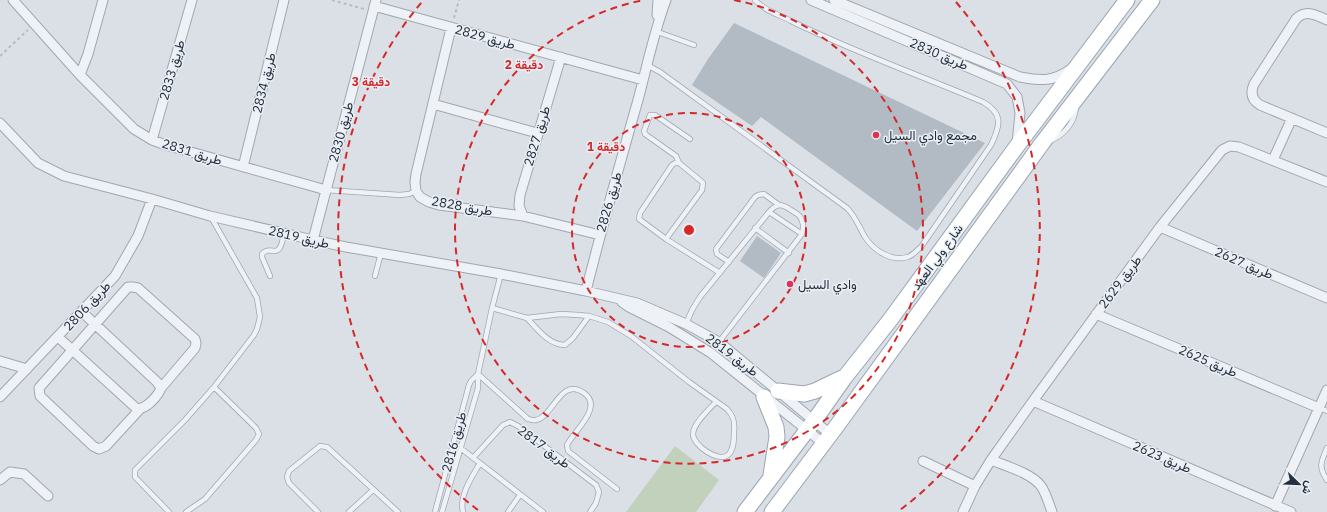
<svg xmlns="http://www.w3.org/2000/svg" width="1327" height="512" font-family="'IBM Plex Sans',Vazirmatn,sans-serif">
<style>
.green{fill:#c2d1bb}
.building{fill:#b2bac4}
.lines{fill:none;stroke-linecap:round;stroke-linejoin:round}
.lane-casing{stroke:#a0a7b1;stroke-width:6}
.street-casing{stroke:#a0a7b1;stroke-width:11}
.primary-casing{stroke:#99a5b3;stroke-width:17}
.path{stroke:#b5bbc2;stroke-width:2;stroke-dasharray:3 3;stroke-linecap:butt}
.lane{stroke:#eef1f5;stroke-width:4.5}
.street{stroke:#eef1f5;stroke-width:9}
.primary{stroke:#fff;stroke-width:15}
.ring{fill:none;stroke:#d62828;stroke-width:2;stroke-dasharray:7 5}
.poi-dot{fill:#d93356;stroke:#eaeff5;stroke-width:1.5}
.labels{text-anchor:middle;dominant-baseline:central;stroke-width:3;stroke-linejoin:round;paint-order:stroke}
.street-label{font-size:13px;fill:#242f3e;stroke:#eaeff5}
.poi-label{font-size:13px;fill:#242f3e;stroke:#eaeff5;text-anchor:start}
.centre{fill:#d62828;stroke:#eaeff5;stroke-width:2}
.ring-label{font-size:12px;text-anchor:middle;font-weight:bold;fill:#d62828;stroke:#eaeff5;stroke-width:3;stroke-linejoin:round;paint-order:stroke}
</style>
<rect width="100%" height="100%" fill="#dbe0e7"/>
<path class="green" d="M675 446 719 480 696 512H626Z"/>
<path class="building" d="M734 23 985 143 917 231 761 117 752 126 692 85 708 59Z
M757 236 781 253 764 278 740 261Z"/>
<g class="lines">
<defs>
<path id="lane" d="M655 31 694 45
M647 65 660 72 847 208C856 217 859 227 865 237 874 251 892 262 908 257 913 255 917 250 921 247L991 145C1000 126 1004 114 983 102 919 75 854 52 791 21 780 15 763 10 755 0
M1049 141C1064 136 1075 122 1076 107
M679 163 676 156 645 134 644 131 650 115H655L690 139
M326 190 400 195 409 194 416 191
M769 212 802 234
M755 228 789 253
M666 239 702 190 703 183 701 181 679 163H675L672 165 640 213 639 219 666 239 720 273
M729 262 717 254 716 249 755 197 758 195 764 194 779 205
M270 276 262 257V254C272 243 279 264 284 233
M375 276 381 253
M492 308 527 318 561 314 579 315 589 316 608 322 631 336 689 382 727 409C734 416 735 423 734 432 734 439 734 450 728 455 718 463 693 445 693 434 693 424 709 409 716 402
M527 318C537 329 549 345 565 345L573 338 589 316
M686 324 692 310 700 297 769 212C778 201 784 205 794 212 798 214 801 216 802 221 804 225 803 230 802 234L719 342
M478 374 528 419C530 419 534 421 536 420 553 417 561 376 584 393 604 407 574 431 567 445L568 451 617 489
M1319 408 1327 411
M454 443 543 512
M1327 448C1321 462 1318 467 1327 480
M473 458 503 425 510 422 518 426 596 485 599 492 596 503 590 512
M169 512 135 477V470L185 420 214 387 254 335 257 329 260 317 257 298 211 217
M186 512 205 499 256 440 259 434 256 428 214 387
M318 512 289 483 287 477 289 471 320 446 327 447 398 512
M349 512 373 490
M435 512 469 385 471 381 478 374
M442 512 478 388V374L492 308 501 274
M463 512C459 495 472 477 480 463
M508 512 520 495"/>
<path id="street" d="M13 0 80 75 134 129 152 140 166 145 326 190
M811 0 1007 84 1017 97 1020 113 1017 143
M834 0 1020 77C1041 81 1053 82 1071 69
M374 6 643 80
M657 15 658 0
M1327 20C1316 15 1306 9 1296 19L1254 84C1250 93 1252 100 1260 105L1327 133
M451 28 416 174 415 182 416 191 420 197 429 202 439 205 523 216 600 235
M80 75 88 54 103 0
M433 104 537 133
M0 123 38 163 64 176 152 199 210 216 313 240 346 247 501 274 586 291 637 303 686 324 719 342 830 434
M152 140 192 0
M1273 160 1292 118
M243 167 284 0
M523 216 519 206 520 195 561 57
M1160 227 1327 298
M313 240 376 0
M586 291C602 227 620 163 638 100 647 66 654 32 666 0
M622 302 629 307 669 327 711 353 823 443
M1096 314 1319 408
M58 337 136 408C145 411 158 396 161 388L157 382 82 312
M0 361 27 369
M0 397 115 276 138 236 152 199
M1033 401 1291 512
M140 409 106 446 99 449 93 446 40 396 39 388 128 287H133L138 288 195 339 196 343 195 348 161 388
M991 460C1006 466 1031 473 1041 486 1046 493 1049 504 1052 512
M923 461 975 486
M0 480 10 472 24 474 48 496
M1275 506 1327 390
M963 512 975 486 991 460 1033 401 1160 227 1222 150 1230 146 1239 147 1327 182"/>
<path id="primary" d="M778 391 804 394 815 391 842 378
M764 397 776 427 777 437 771 475
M745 512 814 421 845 377 890 320 1017 146 1127 0
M772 512 836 427 1043 142 1152 0"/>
</defs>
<use href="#lane" class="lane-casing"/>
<use href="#street" class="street-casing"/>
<use href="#primary" class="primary-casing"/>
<path class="path" d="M332 0 364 9
M454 18 459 0
M0 56 28 30"/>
<use href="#lane" class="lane"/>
<use href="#street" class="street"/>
<use href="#primary" class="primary"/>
</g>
<g class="ring">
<circle cx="689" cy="230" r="117"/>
<path d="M734 0A234 234 0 1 1 644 0"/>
<path d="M478 510A351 351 0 0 1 422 2M956 2A351 351 0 0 1 900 510"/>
</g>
<g class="poi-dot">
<circle cx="876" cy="135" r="4"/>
<circle cx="790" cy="284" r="4"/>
</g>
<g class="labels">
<g class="street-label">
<text transform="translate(485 37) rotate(15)">طريق 2829</text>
<text transform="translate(939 54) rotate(23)">طريق 2830</text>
<text transform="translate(172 70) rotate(-74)">طريق 2833</text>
<text transform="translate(264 83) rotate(-76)">طريق 2834</text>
<text transform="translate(341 132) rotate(-75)">طريق 2830</text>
<text transform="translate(537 136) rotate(-73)">طريق 2827</text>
<text transform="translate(192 152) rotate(17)">طريق 2831</text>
<text transform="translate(609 202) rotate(-74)">طريق 2826</text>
<text transform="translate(462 206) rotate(10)">طريق 2828</text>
<text transform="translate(299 237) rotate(13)">طريق 2819</text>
<text transform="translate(937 257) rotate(-54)">شارع ولي العهد</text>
<text transform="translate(1244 263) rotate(23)">طريق 2627</text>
<text transform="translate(1120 282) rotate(-53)">طريق 2629</text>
<text transform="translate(87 306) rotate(-47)">طريق 2806</text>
<text transform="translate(732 355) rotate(37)">طريق 2819</text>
<text transform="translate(1208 361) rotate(23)">طريق 2625</text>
<text transform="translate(454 442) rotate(-75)">طريق 2816</text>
<text transform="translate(544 447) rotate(37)">طريق 2817</text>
<text transform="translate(1162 457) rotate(23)">طريق 2623</text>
</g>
<g class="poi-label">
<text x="884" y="135">مجمع وادي السيل</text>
<text x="798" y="284">وادي السيل</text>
</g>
</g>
<circle cx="689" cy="230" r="6" class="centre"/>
<g class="ring-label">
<text x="524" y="69">2 دقيقة</text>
<text x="371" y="86">3 دقيقة</text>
<text x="606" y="151">1 دقيقة</text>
</g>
<g transform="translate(1299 484) rotate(113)" stroke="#eaeff5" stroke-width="3" paint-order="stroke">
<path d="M0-3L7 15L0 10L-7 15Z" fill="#242f3e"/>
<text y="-6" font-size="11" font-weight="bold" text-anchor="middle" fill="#242f3e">ش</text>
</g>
</svg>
